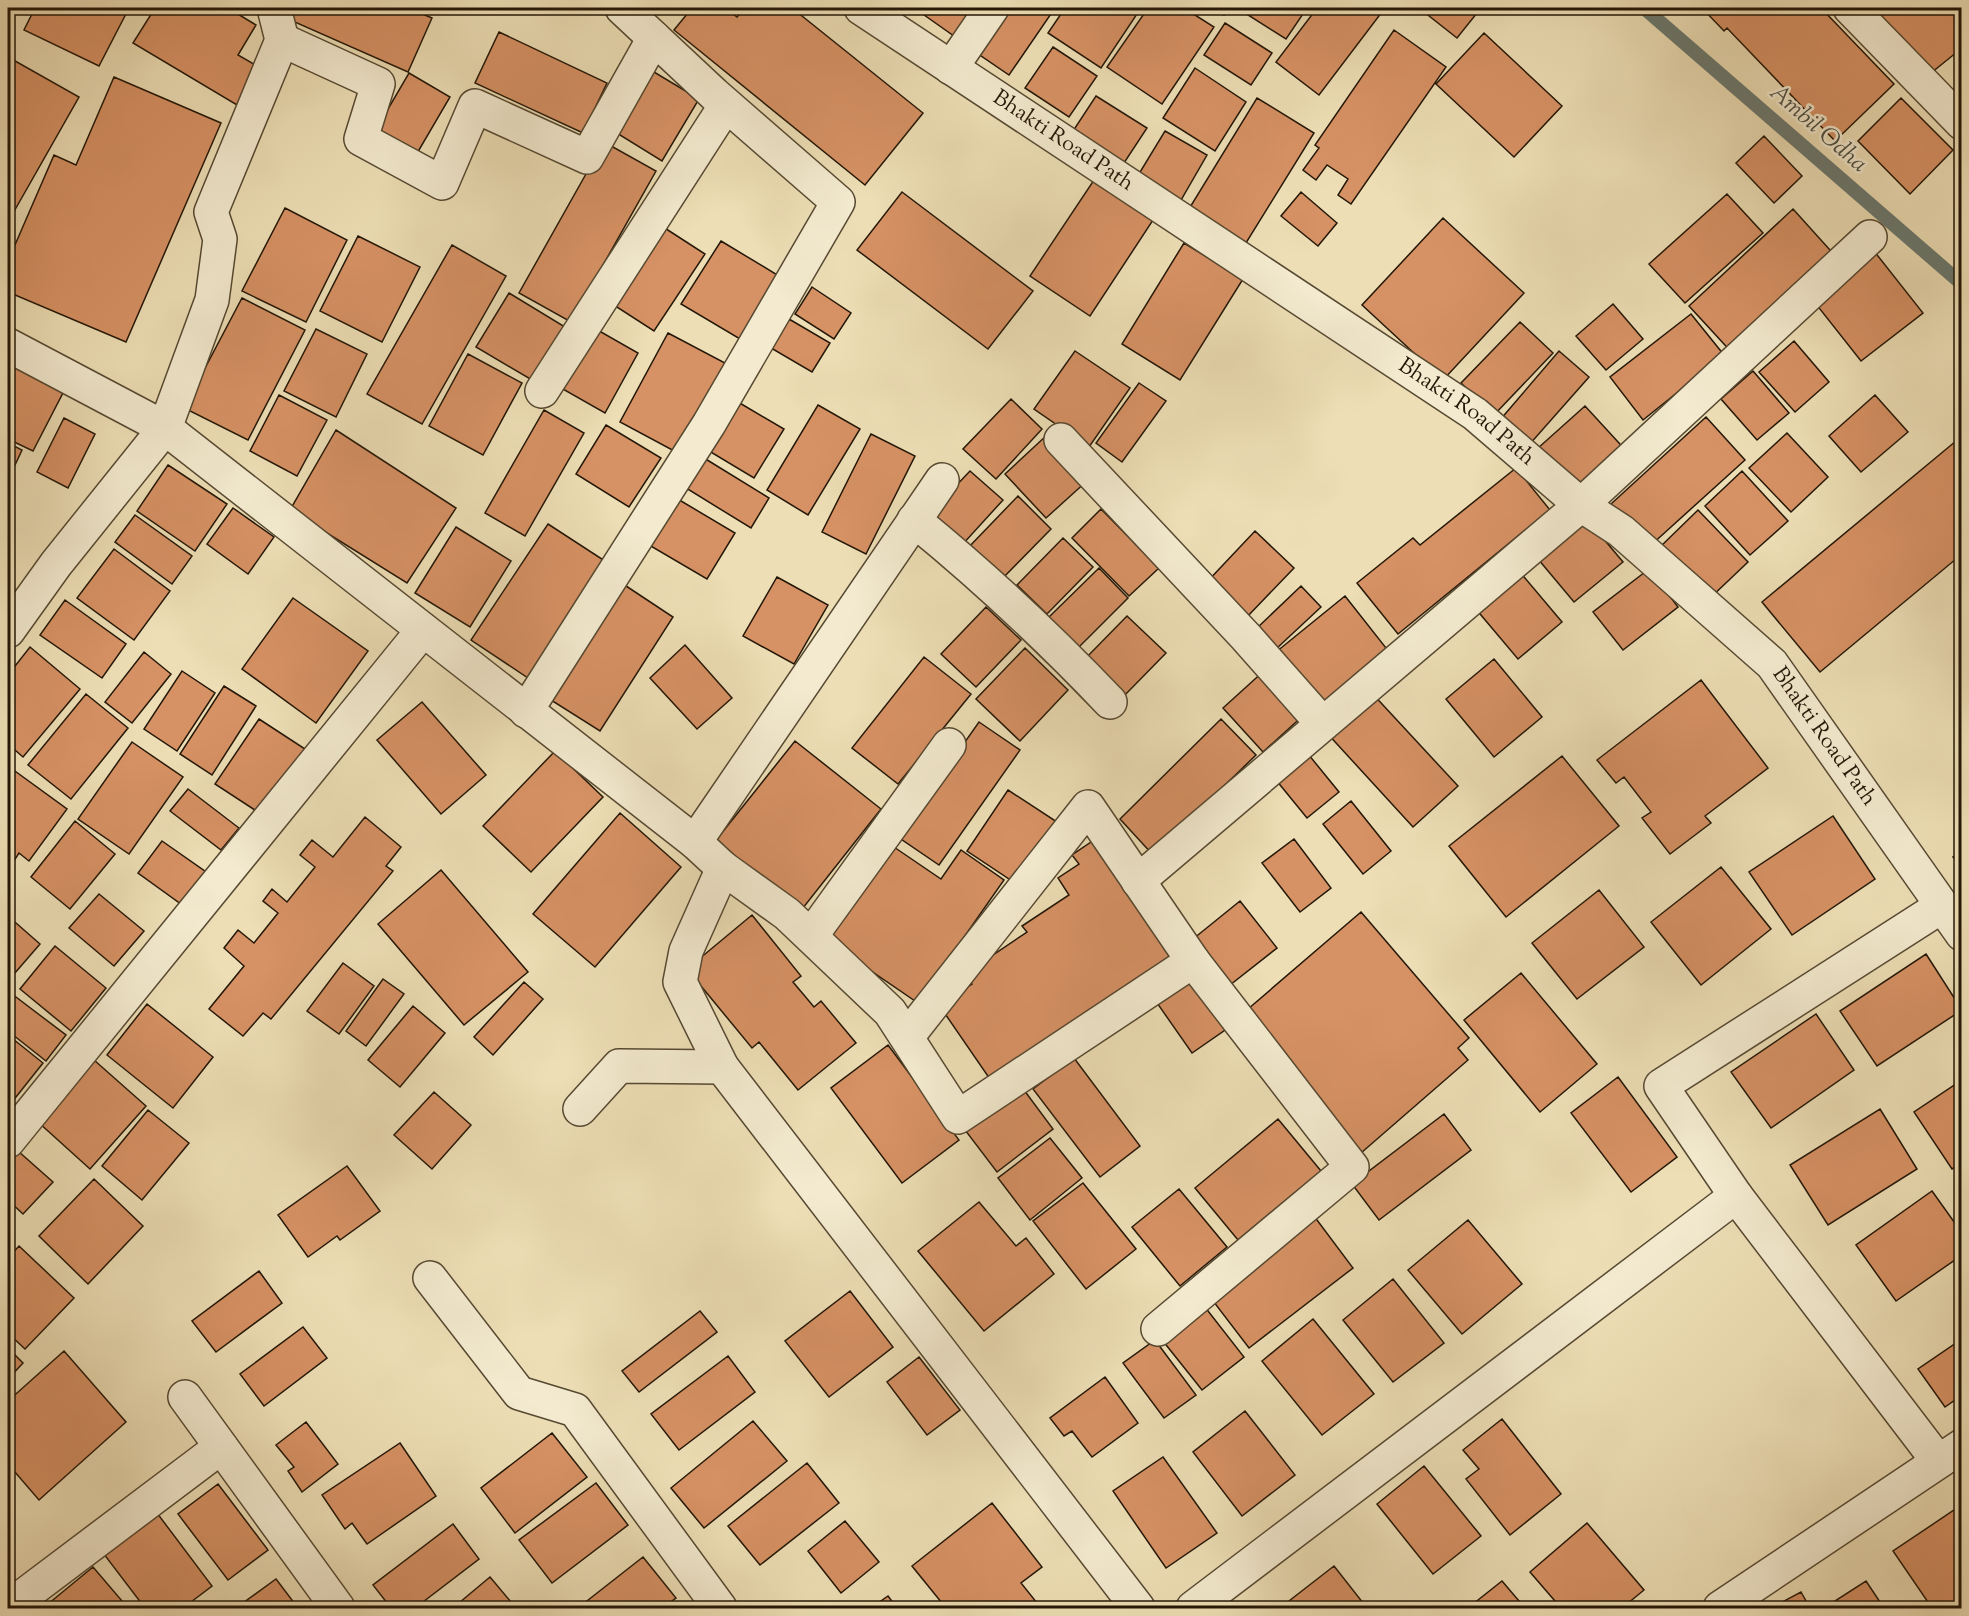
<svg xmlns="http://www.w3.org/2000/svg" width="1969" height="1616" font-family="'Sorts Mill Goudy',serif">
<style>
.lines{fill:none;stroke-linecap:round;stroke-linejoin:round}
.stream{stroke:#6b7970;stroke-width:14}
.building{fill:#d69164;stroke:#231707;stroke-width:1.5}
.street-casing{stroke:#564932;stroke-width:36}
.street{stroke:#f3eacf;stroke-width:33}
.labels{text-anchor:middle;dominant-baseline:central;stroke-width:5;stroke-linejoin:round;paint-order:stroke}
.street-label{font-size:22px;fill:#231707;stroke:#f3eacf}
.water-label{font-size:24px;font-style:italic;fill:#4d5044;stroke:#f3eacf}
</style>
<rect width="100%" height="100%" fill="#eddeb5"/>
<filter id="stains"><feTurbulence type="fractalNoise" baseFrequency=".00333" numOctaves="4"/><feColorMatrix values="0 0 0 0 .2 0 0 0 0 .09 0 0 0 0 .02 0 0 0 .5 -.17"/></filter>
<radialGradient id="worn" r=".72"><stop offset=".6" stop-color="#630" stop-opacity="0"/><stop offset="1" stop-color="#630" stop-opacity=".3"/></radialGradient>
<g class="lines">
<path class="stream" d="M1644 8 1962 284"/>
</g>
<path class="building" d="M35 8H129L99 66 24 30Z
M155 8H228L256 25 238 55 259 67 237 105 133 43Z
M285 8H408L432 18 408 72 281 16Z
M692 8H725L737 17 745 8H792L923 113 865 185 674 30Z
M919 8H984L961 41 917 10Z
M1000 8H1055L1009 75 971 49Z
M1065 8H1141L1101 68 1048 33Z
M1148 8H1184L1214 27 1162 104 1107 67Z
M1213 8H1229L1224 15Z
M1237 8H1307L1286 39Z
M1317 8H1385L1319 95 1276 62Z
M1419 8H1481L1457 38Z
M1702 8H1821L1894 84 1835 141 1727 28 1724 31Z
M1889 8H1954L1962 16V48L1926 77 1877 18Z
M1225 23 1272 53 1251 85 1204 55Z
M1394 30 1446 67 1351 204 1338 195 1348 179 1327 165 1316 180 1303 170 1319 148 1315 145Z
M499 32 607 83 583 133 475 83Z
M1484 33 1562 106 1514 157 1436 84Z
M1053 47 1097 76 1069 117 1025 88Z
M8 57 79 97 8 222Z
M644 66 699 99 662 161 607 127Z
M1195 68 1246 102 1215 151 1163 118Z
M409 73 450 97 412 162 371 138Z
M114 77 221 123 126 342 8 292V261L54 155 76 165Z
M1096 96 1147 128 1124 163 1073 131Z
M1257 98 1314 133 1241 251 1184 217Z
M1901 98 1953 150 1910 194 1858 141Z
M1165 131 1207 155 1177 207 1134 182Z
M1764 136 1802 176 1774 203 1736 163Z
M604 142 656 171 571 322 519 293Z
M1096 177 1155 217 1090 316 1030 276Z
M902 192 1033 291 988 349 857 250Z
M1301 192 1337 223 1318 246 1281 216Z
M1727 194 1763 233 1685 303 1649 264Z
M285 208 347 240 306 322 242 291Z
M1793 209 1839 260 1735 356 1689 306Z
M1443 218 1524 293 1443 380 1362 305Z
M657 223 705 254 654 331 606 300Z
M358 236 420 267 382 342 320 311Z
M721 241 779 276 740 339 681 304Z
M1184 243 1243 279 1180 380 1122 344Z
M452 245 506 276 422 424 367 394Z
M1874 251 1923 313 1861 361 1812 299Z
M812 287 851 313 834 339 795 314Z
M509 293 565 327 532 380 476 347Z
M242 298 305 330 248 440 184 408Z
M1613 304 1643 339 1606 370 1576 336Z
M1691 314 1724 355 1643 420 1610 377Z
M789 319 830 343 812 372 771 348Z
M1520 322 1553 353 1494 415 1461 383Z
M587 324 638 353 605 413 554 384Z
M316 329 367 354 336 417 284 391Z
M668 333 725 363 676 452 620 422Z
M1794 341 1829 382 1795 412 1759 372Z
M1075 351 1130 388 1089 447 1034 409Z
M1559 351 1589 377 1529 445 1500 420Z
M468 354 522 383 483 455 429 426Z
M8 358 66 387 33 451 8 439Z
M1753 371 1789 413 1757 440 1721 399Z
M1139 383 1166 401 1122 462 1096 443Z
M279 395 327 420 297 476 250 451Z
M1875 395 1908 432 1861 472 1829 436Z
M1011 399 1042 429 996 479 963 449Z
M738 402 784 429 754 478 709 451Z
M818 405 860 429 808 515 767 490Z
M1585 406 1630 455 1583 498 1537 449Z
M544 410 584 433 525 536 485 513Z
M1706 417 1745 460 1650 546 1611 504Z
M64 418 95 434 68 488 37 472Z
M606 425 661 458 629 507 576 474Z
M336 430 456 508 407 583 290 510Z
M1787 433 1828 477 1791 512 1749 468Z
M871 434 915 456 866 554 822 532Z
M1047 435 1088 480 1046 518 1005 474Z
M1962 436V554L1820 672 1762 602Z
M8 443 22 450 8 480Z
M704 458 769 498 751 528 686 488Z
M168 465 227 504 195 551 137 511Z
M1516 468 1550 510 1398 634 1357 583 1413 538 1420 545Z
M970 471 1003 500 962 545 929 514Z
M1742 471 1788 521 1750 555 1705 506Z
M1018 496 1051 529 999 582 966 550Z
M676 498 735 533 707 579 649 545Z
M233 508 274 537 248 574 207 544Z
M1101 509 1159 568 1129 596 1072 538Z
M1698 510 1748 562 1707 601 1658 549Z
M1581 512 1623 562 1574 602 1533 553Z
M135 515 192 556 172 584 115 542Z
M548 524 608 563 531 680 471 640Z
M456 527 511 561 470 627 415 593Z
M1255 531 1294 568 1245 619 1206 583Z
M1063 538 1093 567 1047 614 1017 585Z
M114 549 170 591 134 640 77 598Z
M1514 565 1562 622 1518 659 1470 602Z
M1099 568 1128 598 1078 648 1048 618Z
M1649 569 1678 607 1623 650 1593 612Z
M777 577 828 605 794 664 743 636Z
M617 580 673 617 600 731 543 695Z
M1301 586 1321 607 1276 649 1257 628Z
M1345 596 1390 653 1320 708 1276 652Z
M293 598 368 651 316 723 242 669Z
M65 600 126 644 102 678 40 635Z
M986 607 1021 640 976 687 941 654Z
M1127 616 1166 653 1122 698 1083 661Z
M685 645 732 698 697 729 650 678Z
M30 647 80 689 23 757 8 744V675Z
M1025 648 1068 690 1020 741 976 699Z
M144 652 171 674 132 723 105 702Z
M924 657 971 694 898 784 852 748Z
M1494 659 1542 717 1494 757 1446 699Z
M1266 669 1306 713 1263 752 1223 708Z
M182 671 215 693 177 751 144 729Z
M1701 680 1768 768 1705 816 1711 823 1670 854 1642 818 1651 812 1624 777 1616 783 1597 760Z
M224 686 256 706 212 775 180 754Z
M1370 691 1458 786 1413 827 1326 732Z
M86 694 128 728 71 799 28 765Z
M422 702 486 775 441 814 377 740Z
M259 719 305 749 261 814 215 784Z
M1221 719 1256 755 1153 855 1120 819Z
M979 722 1020 750 939 865 898 837Z
M795 741 881 809 799 913 713 844Z
M132 742 183 777 129 854 78 819Z
M1304 749 1339 792 1307 818 1272 775Z
M555 751 603 797 531 872 483 826Z
M1562 756 1619 826 1506 917 1449 846Z
M8 766 67 809 29 861 19 853 8 870Z
M188 789 239 828 221 850 170 811Z
M1008 790 1057 822 1015 883 967 851Z
M1351 801 1391 851 1363 874 1323 824Z
M620 813 681 867 595 967 533 914Z
M1833 816 1875 879 1792 935 1749 872Z
M365 817 401 847 386 866 393 871 271 1019 263 1013 243 1036 209 1009 244 966 224 948 238 930 254 943 278 913 263 901 272 889 287 902 315 867 300 855 312 840 333 857Z
M75 821 115 854 70 909 31 877Z
M1097 838 1179 959 994 1085 939 1005 972 984 965 974 1027 932 1022 926 1069 895 1058 878 1079 864 1072 855Z
M1294 839 1331 888 1300 912 1262 863Z
M162 841 209 874 185 907 138 873Z
M891 845 941 879 961 850 1004 880 918 1003 826 940Z
M1962 851V869L1953 857Z
M1721 867 1771 929 1701 985 1651 922Z
M441 870 528 972 464 1025 378 924Z
M1599 890 1644 947 1577 999 1532 943Z
M99 894 144 931 114 966 69 928Z
M1240 901 1277 948 1230 985 1193 939Z
M1361 912 1469 1038 1458 1048 1468 1060 1361 1153 1241 1015Z
M752 915 801 976 793 982 814 1007 821 1001 856 1043 798 1090 759 1042 752 1048 687 969Z
M8 916 40 944 8 981Z
M55 946 106 988 71 1031 20 989Z
M1926 954 1962 1010 1877 1066 1840 1011Z
M343 963 374 986 339 1034 307 1011Z
M1521 973 1597 1064 1540 1112 1464 1020Z
M1191 975 1228 1028 1192 1053 1155 1000Z
M383 979 404 994 366 1046 346 1031Z
M524 982 543 999 493 1055 474 1037Z
M12 994 66 1035 46 1061 8 1031V1000Z
M147 1004 213 1057 173 1108 107 1055Z
M413 1006 445 1033 400 1087 368 1060Z
M1816 1014 1854 1070 1771 1128 1731 1072Z
M8 1035 43 1063 8 1107Z
M888 1045 959 1140 902 1183 831 1088Z
M1074 1058 1140 1146 1100 1177 1033 1089Z
M94 1060 146 1106 90 1169 38 1122Z
M1618 1077 1677 1157 1631 1192 1571 1113Z
M1962 1080V1163L1952 1169 1914 1112Z
M1021 1086 1053 1129 997 1172 965 1130Z
M434 1092 471 1125 432 1169 394 1135Z
M1880 1109 1917 1169 1828 1225 1790 1165Z
M148 1110 189 1143 142 1200 102 1166Z
M1444 1114 1471 1150 1379 1220 1352 1184Z
M1278 1119 1321 1171 1238 1240 1195 1188Z
M1050 1138 1082 1178 1030 1220 998 1178Z
M18 1151 53 1182 23 1214 8 1200V1163Z
M347 1166 380 1211 340 1240 337 1236 308 1257 278 1215Z
M94 1179 143 1226 88 1284 39 1236Z
M1083 1183 1136 1249 1086 1289 1033 1221Z
M1179 1189 1227 1247 1180 1286 1132 1227Z
M1932 1191 1962 1233V1255L1896 1301 1856 1245Z
M979 1202 1016 1246 1026 1238 1054 1274 984 1331 918 1251Z
M1314 1216 1353 1268 1249 1348 1210 1297Z
M1468 1220 1522 1284 1462 1334 1408 1270Z
M19 1246 74 1298 25 1349 8 1333V1258Z
M259 1271 282 1303 216 1352 192 1321Z
M1393 1279 1444 1343 1393 1382 1343 1320Z
M850 1291 893 1347 829 1397 785 1341Z
M1201 1302 1244 1357 1202 1390 1159 1336Z
M700 1311 717 1332 639 1392 622 1371Z
M1313 1319 1374 1394 1322 1435 1262 1361Z
M303 1327 327 1358 264 1406 240 1374Z
M1962 1339V1395L1945 1407 1918 1369Z
M1155 1340 1196 1395 1164 1418 1123 1363Z
M8 1348 23 1363 8 1379Z
M64 1351 126 1422 39 1500 8 1464V1401Z
M728 1356 755 1392 679 1450 651 1414Z
M919 1357 960 1410 927 1435 887 1382Z
M1105 1377 1138 1423 1092 1457 1072 1431 1064 1436 1050 1418Z
M1245 1411 1295 1475 1242 1516 1193 1452Z
M1502 1419 1561 1494 1510 1535 1466 1479 1479 1469 1463 1450Z
M753 1421 787 1461 704 1528 671 1488Z
M306 1422 338 1464 302 1492 288 1471 294 1467 276 1445Z
M552 1433 587 1477 515 1533 481 1488Z
M400 1443 436 1496 367 1544 352 1523 345 1529 322 1495Z
M1163 1457 1217 1533 1166 1568 1113 1491Z
M807 1463 839 1503 760 1565 728 1526Z
M1424 1466 1481 1536 1433 1574 1377 1504Z
M596 1483 628 1525 552 1583 519 1540Z
M218 1484 268 1550 228 1580 178 1514Z
M992 1503 1042 1567 1021 1583 1041 1608H946L912 1566Z
M1960 1506 1962 1608H1932L1893 1551Z
M154 1509 212 1586 183 1608H145L100 1549Z
M845 1521 879 1562 841 1593 808 1551Z
M1587 1523 1644 1590 1622 1608H1561L1530 1572Z
M453 1524 479 1559 415 1608H391L373 1585Z
M643 1557 676 1598 662 1608H578Z
M1334 1566 1367 1608H1280Z
M93 1567 128 1608H52L48 1604Z
M490 1577 516 1608H453Z
M276 1579 298 1608H236Z
M1502 1581 1525 1608H1468Z
M1866 1581 1884 1608H1824Z
M1801 1592 1810 1608H1771Z
M888 1596 897 1608H871Z"/>
<g class="lines">
<defs>
<g id="street">
<path id="s1" d="M861 8 1475 414 1581 505 1621 531 1772 664 1962 934"/>
<path d="M1850 8 1962 123"/>
<path d="M282 40 378 84 361 139 442 183 475 106 587 157 654 38"/>
<path d="M951 68 992 8"/>
<path d="M8 345 165 428 695 842 723 868 787 914 890 1012 958 1117 1193 961"/>
<path d="M542 391 726 105"/>
<path d="M1061 440 1246 637 1322 723"/>
<path d="M914 520C984 577 1048 637 1110 702"/>
<path d="M8 631 56 564 165 428 212 300 220 239 211 212 282 40 274 8"/>
<path d="M526 711 709 424 838 202 714 94 622 8"/>
<path d="M695 842 942 480"/>
<path d="M723 868 686 951 680 982 722 1067 1138 1608"/>
<path d="M1138 881 1581 505 1870 237"/>
<path d="M811 936 949 745"/>
<path d="M907 1037 1088 807 1193 961 1352 1167 1158 1329"/>
<path d="M580 1109 619 1066 722 1067"/>
<path d="M8 1141 423 630"/>
<path d="M430 1278 519 1393 575 1410 720 1608"/>
<path d="M185 1397 338 1608"/>
<path d="M1938 1461 1736 1196 1661 1086 1942 906"/>
<path d="M14 1603 221 1447"/>
<path d="M1193 1608 1736 1196"/>
<path d="M1720 1608 1962 1446"/>
</g>
</defs>
<use href="#street" class="street-casing"/>
<use href="#street" class="street"/>
</g>
<g class="labels">
<g class="street-label">
<text stroke="none"><textPath href="#s1" startOffset="242">Bhakti Road Path</textPath></text>
<text stroke="none"><textPath href="#s1" startOffset="728">Bhakti Road Path</textPath></text>
<text stroke="none"><textPath href="#s1" startOffset="1214">Bhakti Road Path</textPath></text>
</g>
<g class="water-label">
<text transform="translate(1818 129) rotate(41)">Ambil Odha</text>
</g>
</g>
<rect width="1969" height="1616" fill="none" stroke="#eddeb5" stroke-width="30"/>
<rect x="9" y="9" width="1951" height="1598" fill="none" stroke="#231707" stroke-width="3"/>
<rect x="15" y="15" width="1939" height="1586" fill="none" stroke="#231707" stroke-width="1.5"/>
<rect width="100%" height="100%" filter="url(#stains)"/>
<rect width="100%" height="100%" fill="url(#worn)"/>
</svg>
